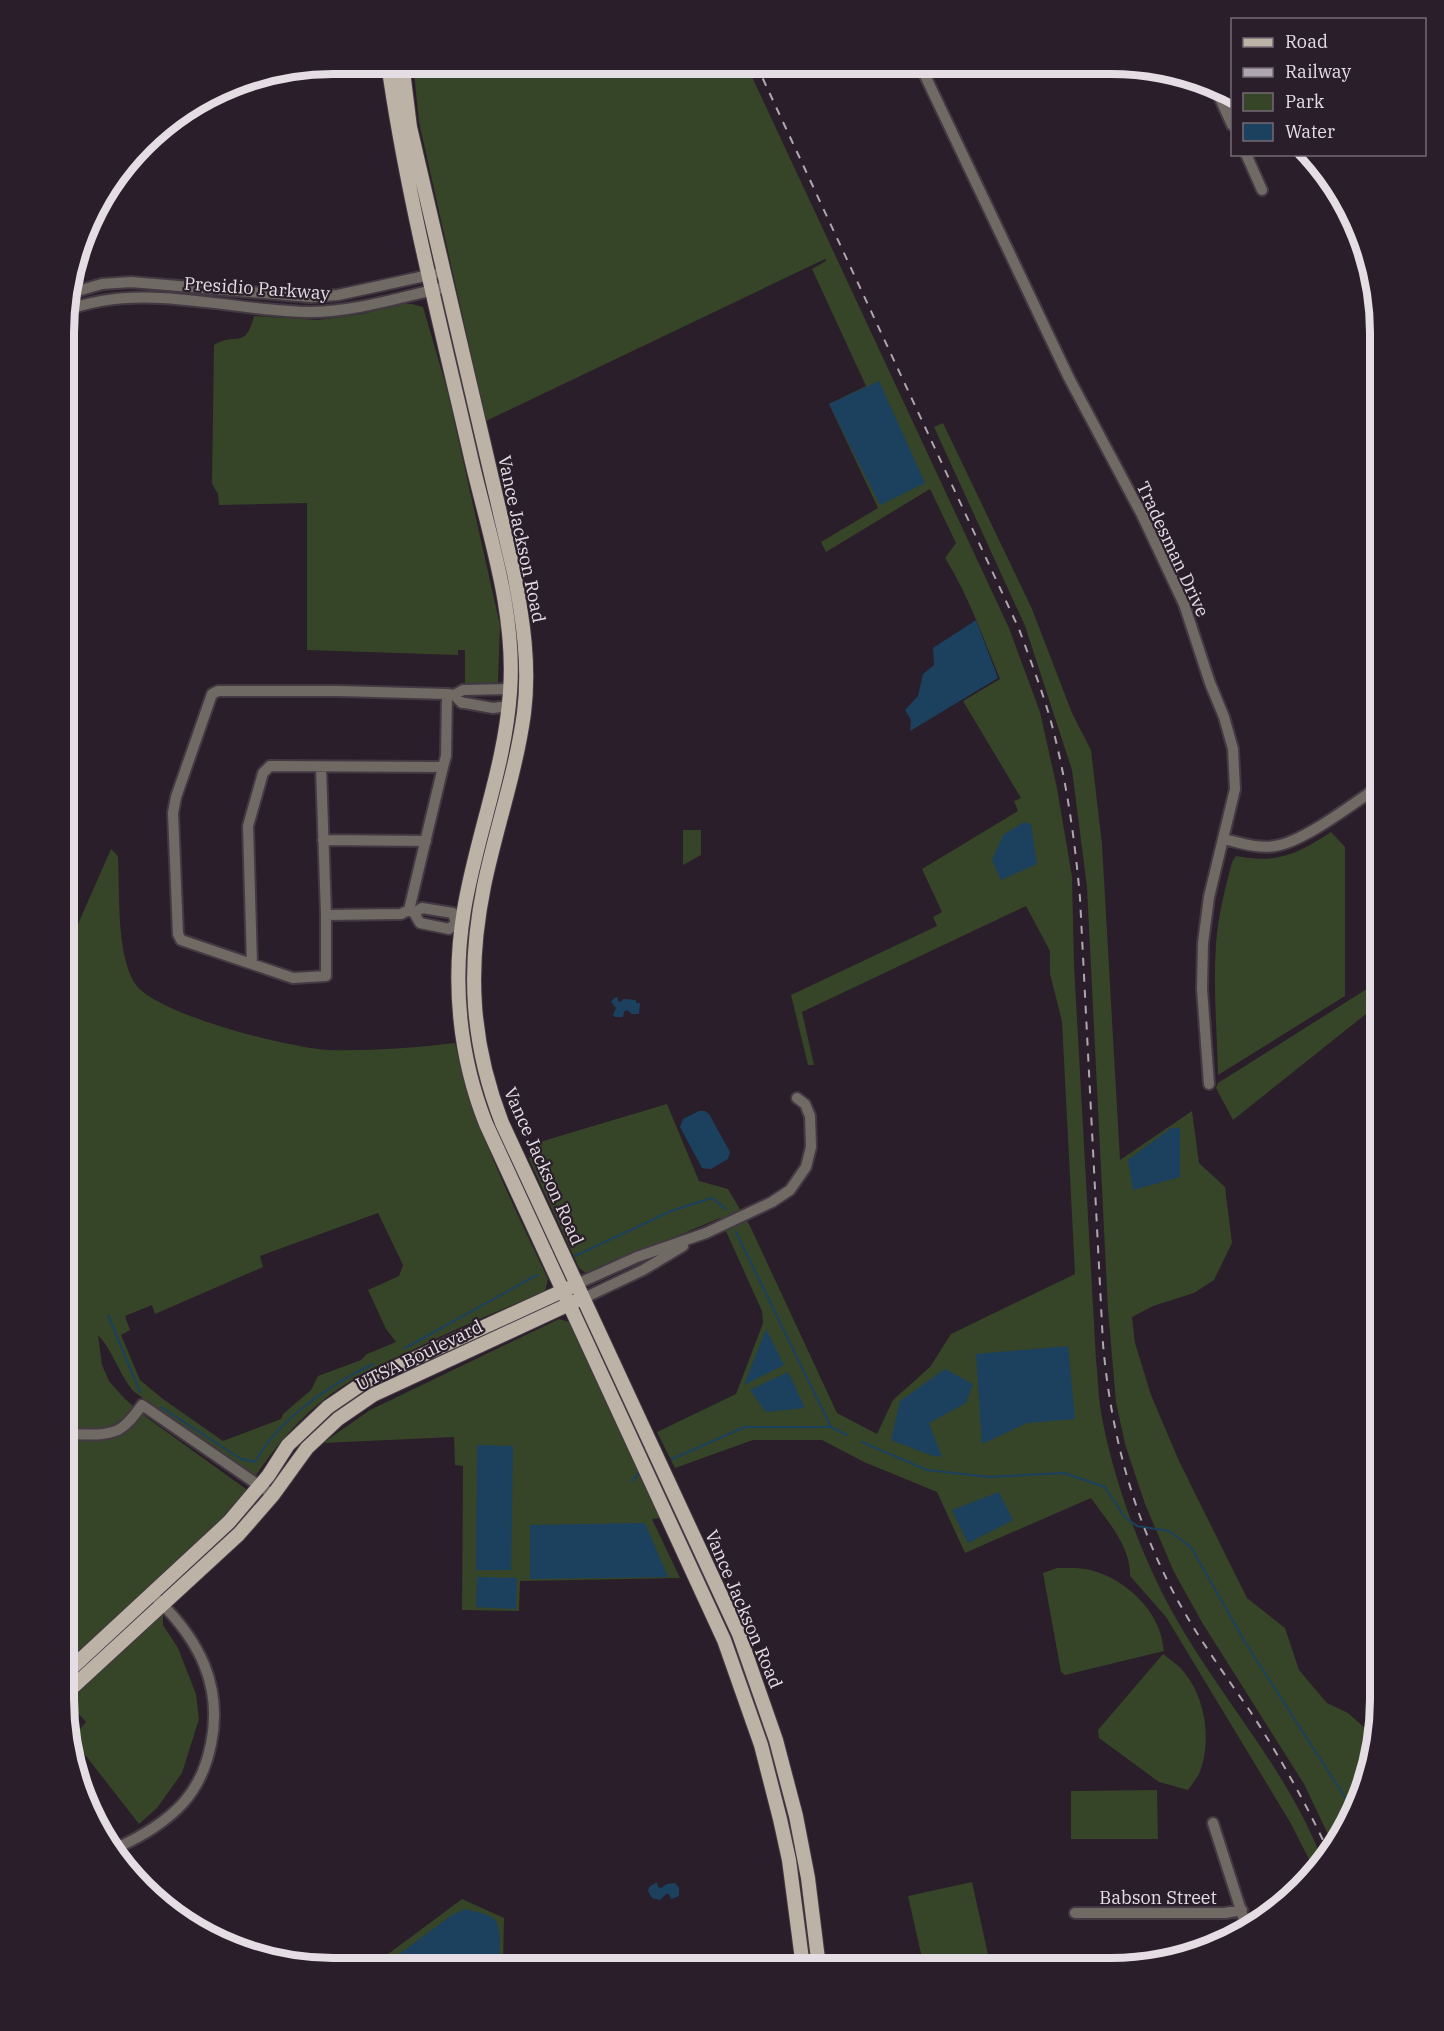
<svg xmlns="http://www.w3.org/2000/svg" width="1444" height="2031" font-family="'IBM Plex Serif',serif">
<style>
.green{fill:#364428;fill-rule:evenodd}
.water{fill:#1c415f}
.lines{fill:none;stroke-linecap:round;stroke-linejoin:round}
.stream{stroke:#1c415f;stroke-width:2}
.minor-casing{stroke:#433943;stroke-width:14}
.major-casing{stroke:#433943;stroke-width:16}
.minor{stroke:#6f6a64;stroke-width:10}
.major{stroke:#bcb2a6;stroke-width:14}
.rail{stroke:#afa7af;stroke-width:2;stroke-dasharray:8 8;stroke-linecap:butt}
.labels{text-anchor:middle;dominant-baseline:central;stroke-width:4.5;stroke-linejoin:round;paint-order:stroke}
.street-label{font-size:18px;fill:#e4dde4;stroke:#291e29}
.rim{fill:none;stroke:#e4dde4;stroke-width:8}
</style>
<rect width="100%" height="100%" fill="#291e29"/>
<path class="green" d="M413 63 746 64 1009 628 1040 712 1057 788 1072 877 1074 965 1096 1360C1098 1376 1098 1391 1100 1406 1112 1480 1145 1568 1184 1632 1230 1709 1291 1777 1323 1862L1315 1871 1290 1822 1166 1617 1130 1576C1131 1546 1107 1521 1091 1498L965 1553 937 1492 864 1462 822 1440H753L675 1468 657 1432 736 1394 763 1323 762 1311 720 1218 587 1274 579 1268 529 1159 533 1144 667 1104 699 1181 728 1189 750 1226 837 1413 877 1434 893 1400 930 1367 951 1334 1075 1274 1062 1021 1050 974V951L1026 906 802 1012 814 1065H808L791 995 937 926 933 917 942 912 922 869 1018 811 1014 801 1021 798 963 701 1000 679C983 638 969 596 945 558L956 543 930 489 826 552 821 542 878 508 829 404 866 386 812 269 826 261 825 259 486 421 419 122Z
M398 304H412L423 307 447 389 500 625 498 682 465 686V650H458V655L307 650V503L219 505 218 494 212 484 214 345C236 331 245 351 254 316L318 320 363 314Z
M943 423 1032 609 1072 713 1091 750 1102 844 1120 1160 1192 1111 1199 1163 1225 1187 1232 1243 1214 1280 1194 1293 1153 1306 1132 1317 1135 1343 1151 1395 1179 1461 1247 1598 1285 1628 1299 1670 1327 1703 1348 1713 1376 1738 1367 1785 1335 1849 1304 1784 1203 1624 1174 1572 1145 1504 1125 1444 1116 1402 1108 1310 1087 887 1072 770 1025 626 934 427Z
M683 830H701V855L683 865Z
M1331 832 1345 847V996L1218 1075C1217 1032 1213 988 1216 944 1218 916 1225 889 1232 862L1236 856C1278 864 1297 854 1331 832Z
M111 849 118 856C120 893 116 950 134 982 152 1014 290 1048 328 1050 370 1051 413 1048 455 1043 473 1126 512 1202 548 1279L545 1291C499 1311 453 1330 408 1352 386 1362 363 1372 343 1386 307 1409 278 1442 255 1477L133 1391C119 1374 113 1351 98 1335L102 1365 109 1381 125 1399 146 1417 246 1489V1493L219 1524 163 1577V1625L178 1648 196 1694 199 1719 182 1773 157 1808 139 1824 72 1738 86 1722 69 1703 64 1701 63 1698V1446H77L76 1420H63L64 1394 66 1393C63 1384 63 1378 67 1370L64 1362V948L67 949ZM378 1213 403 1265 399 1276 368 1290 386 1329 396 1342 367 1354 361 1360 318 1376 311 1390 283 1414 281 1419 223 1441 163 1399 140 1380 121 1335 130 1330 125 1316 152 1305 155 1314 263 1267 260 1256Z
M1381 980V1002L1233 1120 1216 1088 1218 1083Z
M559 1319 569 1322 660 1518 652 1519 680 1578 520 1581 519 1611 462 1610 463 1466 455 1465 454 1437 323 1443 370 1410Z
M1057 1568C1069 1568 1082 1567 1094 1571 1122 1579 1151 1604 1160 1632 1162 1638 1163 1645 1164 1651L1065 1675 1061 1672 1043 1573Z
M1163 1654C1170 1660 1179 1665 1184 1672 1206 1698 1212 1743 1199 1774 1196 1779 1192 1785 1188 1790L1159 1782 1099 1738 1098 1730Z
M1157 1790 1158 1839H1071V1791Z
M972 1882 991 1968 924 1967 908 1896Z
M462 1899 504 1918 503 1966H372Z"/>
<path class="water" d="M879 381 925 483 880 505 829 404Z
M976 620 998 678 910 731 911 720 905 710 918 696 923 674 934 665 933 648Z
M1024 822 1031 824 1037 864 1001 880 992 860 1003 835Z
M617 997 619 1002 622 1001 623 999 636 1000V1003H640L639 1014H632L627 1010 624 1012 623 1017H615L613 1015 616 1008 611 1002 613 999Z
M699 1111H705L709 1114 730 1152 728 1159 711 1169 702 1168 680 1127 683 1119Z
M1171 1128H1180V1177L1133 1190 1128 1160Z
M766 1329 784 1365 744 1385Z
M1068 1346 1075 1419 1027 1423 982 1444 976 1354Z
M945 1369 973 1384 966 1403 929 1423 942 1457 930 1455 891 1440 900 1401Z
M788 1372 805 1408 766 1412 750 1390Z
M477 1445 513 1446 511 1570H476Z
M999 1492 1013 1520 968 1543 952 1510Z
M645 1523 668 1577 530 1579V1525Z
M477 1577 517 1578 516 1609 476 1607Z
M657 1882 658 1887 661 1888 667 1884 675 1883 679 1888V1895L677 1897 671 1899 669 1894H666L660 1900 652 1898 648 1891 649 1887Z
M465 1909C474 1912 486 1913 493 1918 503 1925 499 1955 499 1966H383L452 1915Z"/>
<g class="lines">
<path class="stream" d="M736 1232 831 1427
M575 1256 671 1211 712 1198 726 1209
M108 1315 140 1392
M405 1348 537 1275
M161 1407 241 1459 255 1462C279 1419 329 1385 373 1364
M862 1442 927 1470 989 1477 1064 1473 1105 1487 1124 1516 1137 1526 1169 1531 1191 1547 1245 1642 1315 1751 1347 1800 1356 1806
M672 1459 745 1427H831L847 1435
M632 1481 638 1474"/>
<defs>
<path id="minor" d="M920 65 1069 378 1142 515 1184 604 1210 683 1224 717 1233 749 1235 789 1209 897 1203 943 1202 989 1209 1084
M1213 83 1232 125
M1246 154 1262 190
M67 294 102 284 131 282 311 297 338 295 434 274
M65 311C143 280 231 312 311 312 355 312 404 296 447 287
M447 694 454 695 463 690 511 689
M454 695 462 703H465L493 708 509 706
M321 767 326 915
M1224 839C1241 843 1258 849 1275 846 1304 842 1355 802 1381 785
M323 840 426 841
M409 910 443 767
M414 913 420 923 449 929 456 923H462
M252 964 248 826 263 773 270 766 443 767 446 756 447 694 339 691H218L212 694 176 797 173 813 178 934 181 940 293 978 326 976V915L401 914 409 910 414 913 422 908 453 913 456 923
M577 1284 637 1257 706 1233 772 1202 790 1190 806 1167 811 1147 810 1116 805 1104 797 1098
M584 1298 643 1270 683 1246
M63 1434C80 1434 102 1437 118 1430 128 1425 135 1414 142 1405L273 1495
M1213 1823 1247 1929
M116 1848C141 1837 166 1822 184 1802 198 1786 207 1764 211 1744 223 1686 199 1640 158 1600
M1075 1913H1225L1242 1910"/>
<path id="major" d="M388 63C407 198 442 330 472 462 490 538 516 614 510 692 505 767 476 837 464 910 452 982 459 1056 486 1124L724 1640 761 1745 780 1819 789 1860 803 1967
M402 63 410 127 514 573C523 619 530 666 524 713 516 772 496 828 484 886 467 970 471 1043 502 1123L739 1634 776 1740 796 1816 808 1878 819 1967
M63 1676 229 1522 268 1476 288 1445 328 1407 366 1381 569 1288
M63 1696 239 1534 273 1495 307 1448 338 1419 373 1395 576 1301"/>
</defs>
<use href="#minor" class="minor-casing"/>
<use href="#major" class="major-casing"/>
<use href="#minor" class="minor"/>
<use href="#major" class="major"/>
<path class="rail" d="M756 64 1019 629C1031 662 1044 695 1053 729 1067 784 1075 841 1080 898L1103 1344C1111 1435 1134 1520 1178 1601 1199 1639 1225 1675 1250 1711 1280 1757 1307 1805 1330 1855"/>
</g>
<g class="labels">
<g class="street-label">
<text transform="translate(257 288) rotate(4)">Presidio Parkway</text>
<text transform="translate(522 539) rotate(78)">Vance Jackson Road</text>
<text transform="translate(1173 549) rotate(65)">Tradesman Drive</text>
<text transform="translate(544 1166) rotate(66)">Vance Jackson Road</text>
<text transform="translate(419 1355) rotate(-26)">UTSA Boulevard</text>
<text transform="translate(744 1609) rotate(67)">Vance Jackson Road</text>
<text x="1158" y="1897">Babson Street</text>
</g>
</g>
<path d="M0 0H1444V2031H0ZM333 74H1111A259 259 0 0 1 1370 333V1699A259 259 0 0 1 1111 1958H333A259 259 0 0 1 74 1699V333A259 259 0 0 1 333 74Z" fill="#291e29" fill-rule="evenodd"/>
<path class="rim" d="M333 74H1111A259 259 0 0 1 1370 333V1699A259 259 0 0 1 1111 1958H333A259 259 0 0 1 74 1699V333A259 259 0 0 1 333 74Z"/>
<rect x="1231" y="18" width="195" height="138" fill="#291e29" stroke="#746a74" stroke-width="1.5"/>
<rect x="1243" y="38" width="30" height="9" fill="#bcb2a6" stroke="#746a74" stroke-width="1.5"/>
<text x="1285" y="48" font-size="18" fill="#e4dde4">Road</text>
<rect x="1243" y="68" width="30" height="9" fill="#afa7af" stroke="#746a74" stroke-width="1.5"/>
<text x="1285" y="78" font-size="18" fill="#e4dde4">Railway</text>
<rect x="1243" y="93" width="30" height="18" fill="#364428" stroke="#746a74" stroke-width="1.5"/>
<text x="1285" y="108" font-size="18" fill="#e4dde4">Park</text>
<rect x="1243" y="123" width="30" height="18" fill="#1c415f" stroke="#746a74" stroke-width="1.5"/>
<text x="1285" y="138" font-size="18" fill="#e4dde4">Water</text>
</svg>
